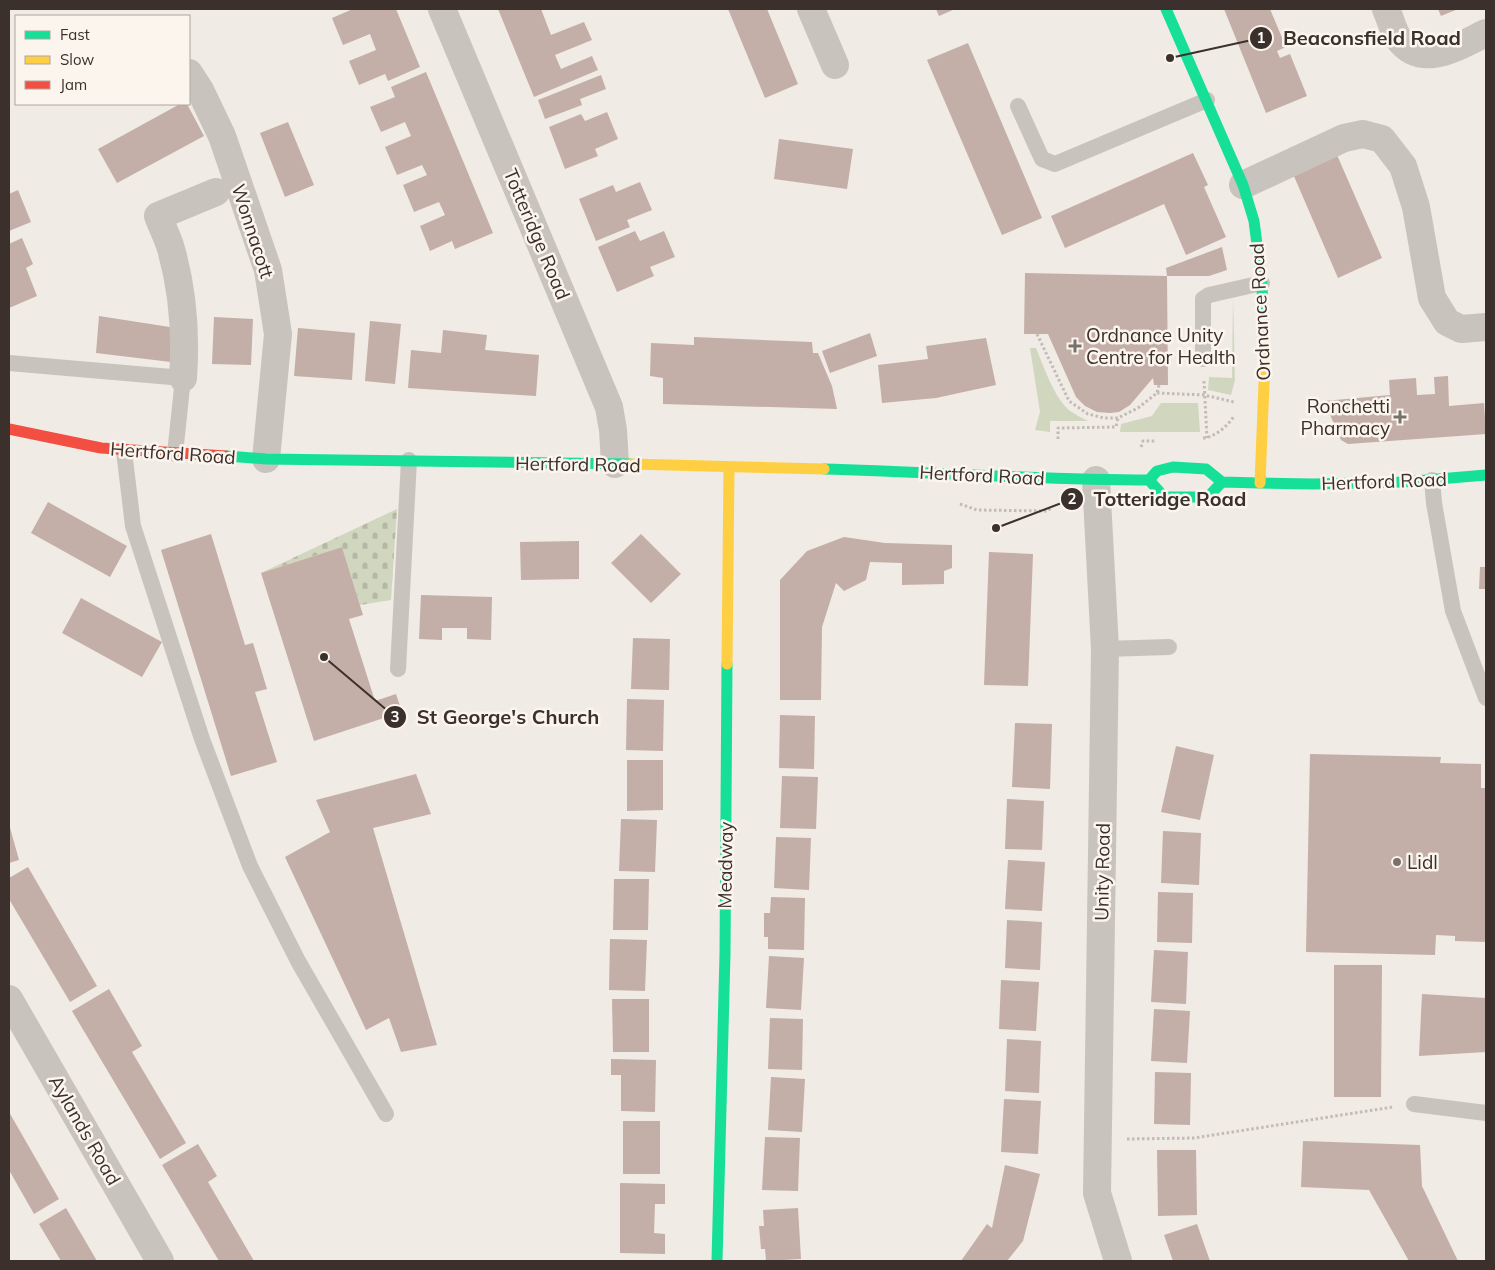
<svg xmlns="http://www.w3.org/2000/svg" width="1495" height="1270" font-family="Mulish,sans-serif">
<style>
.cemetery{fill:url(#cemetery-stones)}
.garden{fill:#d1d6bf}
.building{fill:#c3afa7}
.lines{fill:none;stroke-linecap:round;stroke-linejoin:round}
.path{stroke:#c2bbb6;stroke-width:3;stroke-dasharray:2.5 2.5;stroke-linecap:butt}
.lane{stroke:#c9c3be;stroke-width:16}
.street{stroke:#c9c3be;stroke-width:28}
.fast{stroke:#16e098;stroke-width:11}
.slow{stroke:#ffcf43;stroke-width:11}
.jam{stroke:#f24e42;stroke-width:11}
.poi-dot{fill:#7a716c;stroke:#fbf5ee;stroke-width:2}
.labels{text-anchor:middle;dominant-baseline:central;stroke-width:5;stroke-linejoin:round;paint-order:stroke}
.street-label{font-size:19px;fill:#3b302b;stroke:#fbf5ee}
.poi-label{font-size:19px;fill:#3b302b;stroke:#fbf5ee;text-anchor:start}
.leader{fill:none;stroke:#3b302b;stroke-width:2}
.callout-dot{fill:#3b302b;stroke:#fbf5ee;stroke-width:2}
.mark-label{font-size:15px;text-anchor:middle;font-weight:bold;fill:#fff}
.callout-label{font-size:20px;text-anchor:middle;font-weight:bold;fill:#3b302b;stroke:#fbf5ee;stroke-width:5;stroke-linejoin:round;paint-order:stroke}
</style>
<defs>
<pattern id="cemetery-stones" width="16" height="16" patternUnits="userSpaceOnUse" patternTransform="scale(1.25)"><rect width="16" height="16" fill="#d1d6bf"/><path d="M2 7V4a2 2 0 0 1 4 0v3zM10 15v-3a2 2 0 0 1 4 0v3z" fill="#b4b8a4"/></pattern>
</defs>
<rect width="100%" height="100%" fill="#f0ebe5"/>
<path class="cemetery" d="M397 509 391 600 360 605 342 547 261 573Z"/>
<path class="garden" d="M1233 296 1235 380 1231 395 1208 390 1209 377 1232 378Z
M1030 348H1036C1044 367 1054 398 1070 411 1076 415 1082 418 1088 421H1050V432L1035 430 1040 412Z
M1161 403H1198L1200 432H1120L1121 424 1152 416Z"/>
<path class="building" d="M353 9H396L420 67 388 81 385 74 359 85 349 61 376 50 370 34 343 45 332 18Z
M498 9H541L551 35 584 22 592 40 555 55 561 69 592 56 598 70 534 97Z
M728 9H767L798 84 765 98Z
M936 9H955L939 16Z
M1224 9H1270L1286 47 1277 51 1280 58 1290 54 1307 96 1266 113Z
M1438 9H1458L1441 16Z
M968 43 1042 218 1002 235 927 60Z
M426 72 493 233 455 249 452 241 430 251 420 226 445 215 439 202 414 212 403 185 427 175 422 165 397 175 385 147 411 136 405 122 381 132 370 107 395 97 391 87Z
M601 75 606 89 580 99 582 105 545 119 538 100Z
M180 104H187L204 136 117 183 98 149Z
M607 112 618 139 595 149 598 156 565 169 549 127 581 114 585 121Z
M288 122 314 185 285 197 260 133Z
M779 139 853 149 847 189 774 179Z
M1193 153 1208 185 1204 187 1226 237 1186 255 1164 204 1065 248 1051 216Z
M1337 155 1382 258 1338 278 1293 174Z
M640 182 652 210 627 220 630 227 596 241 579 199 613 185 616 192Z
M18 190 31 222 9 231V194Z
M635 231 640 241 664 231 675 257 650 267 654 276 617 292 598 247Z
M22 238 33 264 26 268 37 296 9 308V244Z
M1222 247 1227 270 1209 276H1167L1166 268Z
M1025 273 1167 276 1168 385H1154L1153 378 1130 405 1119 412 1110 413 1097 412 1085 406 1076 397 1048 334H1024Z
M99 316 176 328 171 362 96 353Z
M214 317 253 319 251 365 212 364Z
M370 321 401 324 395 384 365 381Z
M298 328 355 333 352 380 294 376Z
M443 330 487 335 485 350 539 355 536 396 408 388 411 350 441 353Z
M870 333 877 356 830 373 822 351Z
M694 337 812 342 813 353H818L832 386 837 409 663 404V378L650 376 651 343 694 345Z
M986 338 996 385 936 398 882 403 878 365 928 359 926 346Z
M1448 376 1449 406 1484 403 1486 434 1348 444 1341 440 1324 401 1390 395 1389 380 1416 378 1417 395 1435 394 1434 377Z
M48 502 127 546 110 577 31 533Z
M211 534 245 645 253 643 267 689 255 692 277 762 231 776 161 550Z
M641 534 681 574 651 603 611 563Z
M844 537 885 543 952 545V568L944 571V584L902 585V563L870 562 866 580 844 591 836 583 822 627 821 700H780V580L807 551Z
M579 541V579L521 580 520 542Z
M342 547 363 615 349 619 375 701 396 694 402 712 314 741 261 573Z
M989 552 1033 554 1028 686 984 685Z
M1480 567H1486V589H1479Z
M421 595 492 597 491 640 467 639V628H442V640L419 639Z
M81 598 162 642 142 677 62 633Z
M633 638 670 639 669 690 631 689Z
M627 699 664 700 663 751 626 750Z
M780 715 815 716 814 769 779 768Z
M1015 723 1052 724 1050 789 1012 787Z
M1176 746 1214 755 1200 820 1161 812Z
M1310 754 1441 757 1440 763 1481 764V788H1486V942L1455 941V936L1436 935 1435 955 1306 952Z
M627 760H663V810L627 811Z
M416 774 431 814 373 828 437 1045 401 1052 389 1018 366 1030 285 857 330 832 316 800Z
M782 776 818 777 816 829 780 828Z
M1007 799 1044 801 1042 850 1005 849Z
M621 819 657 820 655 872 619 871Z
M9 824 19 860 9 863Z
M1163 831 1201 833 1199 885 1161 883Z
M776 837 811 838 809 890 774 888Z
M1008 860 1045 862 1042 911 1005 909Z
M28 867 97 986 70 1002 9 899V878Z
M614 879H649L648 930H613Z
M1158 892 1193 893 1192 943 1157 942Z
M771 897 805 898 804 950 768 949V937H764V913H770Z
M1007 920 1042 922 1040 970 1005 968Z
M610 939 647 940 645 991 609 990Z
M1154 950 1188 952 1186 1004 1151 1002Z
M769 956 804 958 801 1010 766 1008Z
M1334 965H1382L1381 1097H1334Z
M1001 980 1039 982 1036 1031 999 1029Z
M109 989 142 1046 132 1052 186 1143 160 1159 72 1011Z
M1422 994 1486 998V1052L1419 1056Z
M612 999H649V1052H613Z
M1154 1009 1190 1011 1187 1063 1151 1061Z
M770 1018 803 1019 802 1070 768 1069Z
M1007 1039 1041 1041 1039 1093 1005 1091Z
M611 1059 656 1060 655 1112 621 1111V1075H611Z
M1155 1072 1191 1073 1190 1125 1154 1124Z
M771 1077 805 1079 802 1132 768 1130Z
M1004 1099 1041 1101 1038 1154 1001 1152Z
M9 1112 59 1199 34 1214 9 1170Z
M623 1121H660V1174H623Z
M765 1137 800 1138 798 1191 762 1190Z
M1303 1141 1420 1145 1422 1186 1458 1261H1409L1369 1190 1301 1187Z
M198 1144 217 1176 208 1182 254 1261H219L162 1165Z
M1157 1150H1196L1197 1215 1158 1216Z
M1005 1165 1040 1174 1023 1241 1007 1261H961L987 1224 992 1228Z
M620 1183 665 1184V1204H655L654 1233 665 1234V1254L620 1253Z
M66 1208 97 1261H61L39 1224Z
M798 1208 801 1259 766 1261 765 1249H761L759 1226H764L763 1210Z
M1197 1224 1210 1261H1173L1164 1235Z"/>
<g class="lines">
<path class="path" d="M1037 334 1069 401 1088 414 1104 418H1118L1138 408 1157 393 1159 385
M1204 381 1207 438
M1157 393 1204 395 1234 402
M1203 438C1215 437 1228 426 1234 416
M1058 439V428L1116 427 1118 418
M1141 447 1143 441H1155
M960 504 977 510 1048 511 1051 507
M1127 1139 1194 1138 1393 1107"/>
<path class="lane" d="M1018 106 1042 159 1055 164 1207 100
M1203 359V299L1209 295 1262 283
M9 363 183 378 175 454
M124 451 133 526 202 739 250 866 298 961 386 1114
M1432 480 1434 503 1453 611 1486 698
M1105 649 1169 647
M398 669 409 460
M1414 1104 1486 1113"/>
<path class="street" d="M442 9 609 407 613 430 615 464
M811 9 835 65
M1386 9C1390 18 1393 30 1398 38 1422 71 1458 46 1486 33
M189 73 200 90 222 136 268 270 278 334 266 459
M1243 185 1344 138 1363 134 1382 139 1403 166 1416 207 1432 298 1447 322 1461 329 1486 327
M183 378C186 335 183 291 171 249 168 238 162 227 158 216L216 192
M1096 480 1105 649 1097 1193 1118 1261
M9 999 160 1261"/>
<path class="fast" d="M1166 9 1243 185 1254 221 1262 283 1263 322
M226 456 266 459 631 464
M824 469C933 472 1041 480 1149 480L1157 471 1173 467 1206 469 1222 482 1260 483 1313 484 1403 482 1486 475
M1149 480 1164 497H1208L1222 482
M717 1261 725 954 727 664"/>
<path class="slow" d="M631 464 824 469
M1260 483 1264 383 1263 322
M727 664 729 468"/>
<path class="jam" d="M9 429 101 448 226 456"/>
</g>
<g class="poi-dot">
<path d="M1072.5 338.5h5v5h5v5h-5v5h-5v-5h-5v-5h5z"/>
<path d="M1397.5 409.5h5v5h5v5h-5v5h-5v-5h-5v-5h5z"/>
<circle cx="1397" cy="862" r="5"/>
</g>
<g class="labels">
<g class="street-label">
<text transform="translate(253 231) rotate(72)">Wonnacott</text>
<text transform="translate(537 234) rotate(67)">Totteridge Road</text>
<text transform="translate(1260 312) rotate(-93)">Ordnance Road</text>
<text transform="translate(173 453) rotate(4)">Hertford Road</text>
<text transform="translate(578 464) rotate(1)">Hertford Road</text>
<text transform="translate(982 475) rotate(3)">Hertford Road</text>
<text transform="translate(1384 481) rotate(-2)">Hertford Road</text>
<text transform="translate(725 865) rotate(-89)">Meadway</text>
<text transform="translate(1102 872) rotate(-89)">Unity Road</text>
<text transform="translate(85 1130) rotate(60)">Aylands Road</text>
</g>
<g class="poi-label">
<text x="1086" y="335">Ordnance Unity<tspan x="1086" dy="22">Centre for Health</tspan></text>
<text x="1390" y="406" text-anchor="end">Ronchetti<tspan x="1390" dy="22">Pharmacy</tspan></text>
<text x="1407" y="862">Lidl</text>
</g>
</g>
<path class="leader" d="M1170 58L1261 38M996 528L1072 499M324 657L395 717"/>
<g class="callout-dot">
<circle cx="1170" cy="58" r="5"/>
<circle cx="996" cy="528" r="5"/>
<circle cx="324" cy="657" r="5"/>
<circle cx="1261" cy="38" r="12"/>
<circle cx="1072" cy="499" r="12"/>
<circle cx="395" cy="717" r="12"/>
</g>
<g class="mark-label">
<text x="1261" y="43">1</text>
<text x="1072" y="504">2</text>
<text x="395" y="722">3</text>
</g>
<g class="callout-label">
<text x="1372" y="45">Beaconsfield Road</text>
<text x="1170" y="506">Totteridge Road</text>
<text x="508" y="724">St George's Church</text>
</g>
<rect width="1495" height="1270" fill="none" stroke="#3b302b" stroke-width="20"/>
<rect x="15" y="15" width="175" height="90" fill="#fbf5ee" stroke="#aea6a0"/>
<rect x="25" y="31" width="25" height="8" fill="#16e098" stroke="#aea6a0"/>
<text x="60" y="40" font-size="15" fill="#3b302b">Fast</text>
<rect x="25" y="56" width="25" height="8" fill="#ffcf43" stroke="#aea6a0"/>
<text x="60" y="65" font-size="15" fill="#3b302b">Slow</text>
<rect x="25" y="81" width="25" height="8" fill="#f24e42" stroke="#aea6a0"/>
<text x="60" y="90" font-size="15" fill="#3b302b">Jam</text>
</svg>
